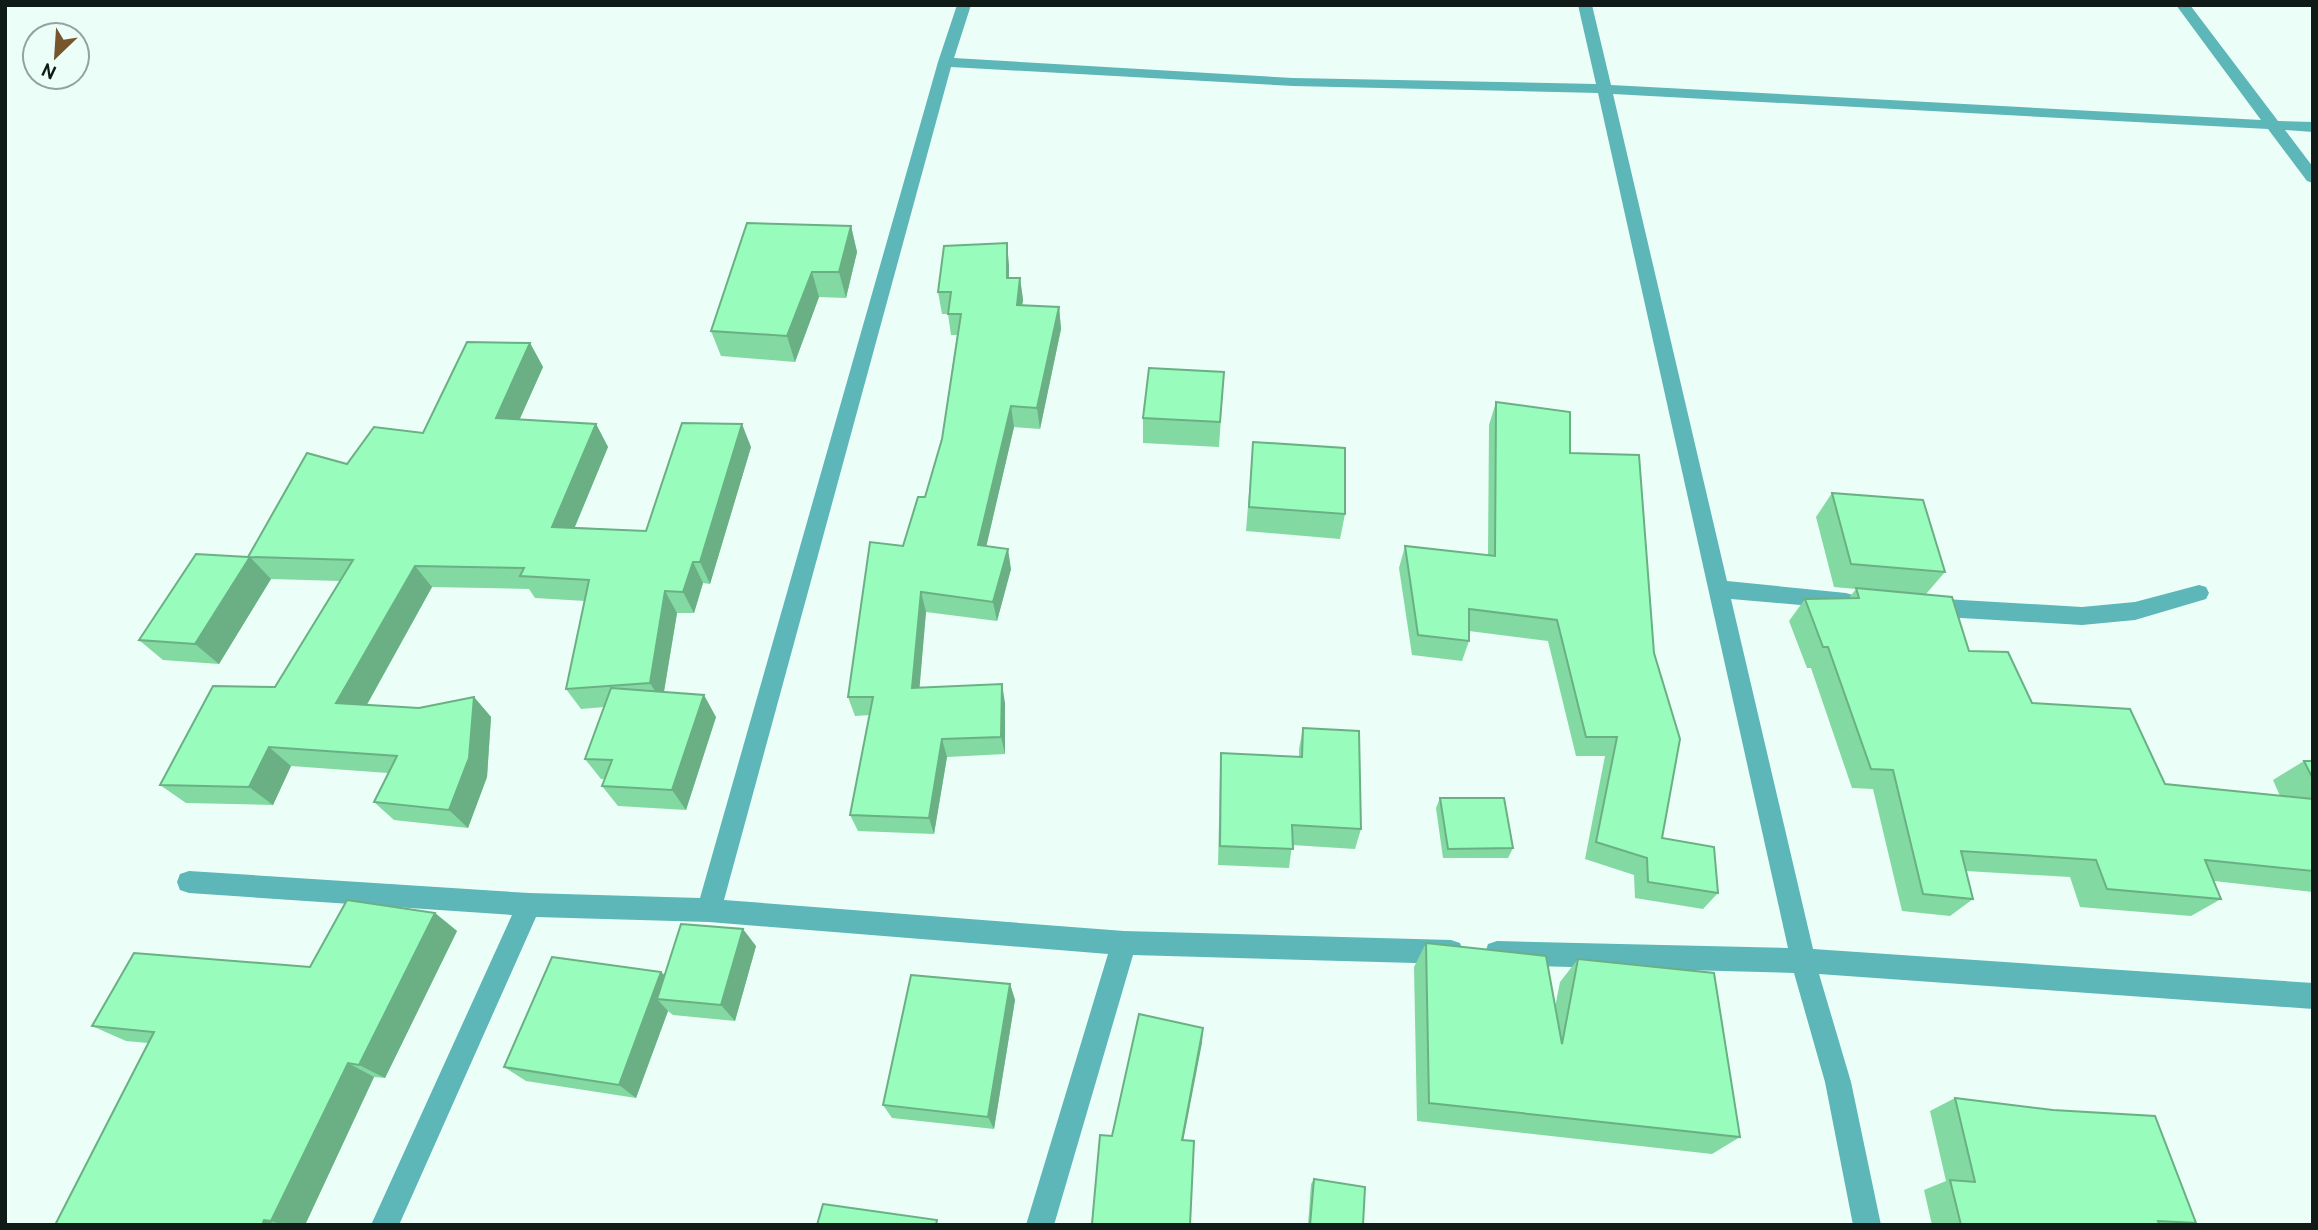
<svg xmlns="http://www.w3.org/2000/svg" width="2318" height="1230" font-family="Cabin,sans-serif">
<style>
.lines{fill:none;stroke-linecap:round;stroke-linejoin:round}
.minor{fill:#5db6b7;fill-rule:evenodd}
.wall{fill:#83d9a2}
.shaded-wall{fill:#6ab084}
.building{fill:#98fcbc;stroke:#6ab084;stroke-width:2}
</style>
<rect width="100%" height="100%" fill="#ecfef8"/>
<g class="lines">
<path class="minor" d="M957 5H971L954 58 1293 78 1596 84 1578 5H1592L1611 85 2261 120 2176 5H2190L2278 121 2313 122V132L2285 130 2313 167V183L2307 181 2268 129 1613 94 1727 581 1846 593 1853 595 1856 601 1853 607 1846 609 1731 599 1813 949 2313 983V1009L1819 974 1851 1082 1881 1225H1853L1825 1082 1794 973 1497 965 1488 962 1485 953 1488 944 1497 941 1788 948 1598 93 1293 86 951 67 724 900 1124 931 1451 940 1460 943 1463 952 1460 961 1451 964 1133 955 1054 1225H1026L1108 954 709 922 536 917 399 1225H371L512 915 189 893 180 890 177 882 180 874 189 871 529 893 700 898 938 62Z
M2199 585 2206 587 2209 593 2206 599 2135 620 2082 625 1927 616 1920 613 1917 607 1920 601 1927 598 2082 607 2135 602Z"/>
</g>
<path class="wall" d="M851 226 857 252 846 298 819 297 795 362 721 356 711 331Z
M1009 265V278H1020L1023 300 1022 305 1059 307 1061 329 1040 429 1014 427 986 546 1011 569 997 621 926 612 919 687 1005 703V754L947 757 934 834 858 831 850 815 870 715 855 716 848 697 903 546 925 497 942 439 957 335H951L948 314H942L938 292Z
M530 343 543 367 519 420 596 424 608 447 575 527 646 531 751 447 710 584 703 583 694 613H677L664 692 716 717 686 810 618 806 602 786 605 779H601L585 759 604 707 581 709 566 689 585 601 535 598 529 589 432 587 367 705 419 708 474 697 491 717 487 777 468 828 394 820 374 802 388 773 291 766 273 805 186 803 160 785 275 687 340 581 271 579 219 664 163 660 139 640 248 557 423 433Z
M1224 372 1219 447 1143 443V418Z
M1496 402 1570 453 1662 838 1718 893 1703 909 1635 898 1634 875 1585 859 1605 756H1576L1548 641 1469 631V641L1462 661 1412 655 1399 568 1405 546 1488 555 1489 425Z
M1253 442 1345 514 1340 539 1246 531Z
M1832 493 1945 572 1926 594 1969 651 2032 703 2165 784 2280 796 2273 780 2304 761H2313V892L2214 881 2221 899 2191 916 2080 907 2070 877 1966 871 1973 899 1950 916 1902 911 1873 789 1852 788 1811 668H1807L1789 621 1805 599 1849 598 1856 589 1834 587 1816 517Z
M1303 728 1361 829 1355 849 1292 845 1289 868 1218 865 1220 774 1221 753 1299 757V749Z
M1440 798 1513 848 1508 858H1443L1436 808Z
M435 913 457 931 385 1078 374 1077 305 1225H55L148 1043 126 1041 92 1026 310 967Z
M1426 943 1555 1007 1560 982 1578 959 1740 1137 1712 1154 1417 1121 1414 967Z
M756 946 735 1021 673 1015 668 1011 636 1098 526 1081 504 1067 661 972 665 975Z
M1010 984 1015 1000 994 1129 892 1118 883 1105Z
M1955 1098 2196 1223 2191 1225H1932L1924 1190 1946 1181 1930 1111Z
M1314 1179 1363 1225H1308L1311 1184Z"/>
<path class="shaded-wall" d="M851 226 857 252 846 298 839 272Z
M1007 243 1009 265V300L1007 278Z
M812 272 819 297 795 362 787 336Z
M1020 278 1023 300 1019 327 1017 305Z
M1059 307 1061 329 1040 429 1037 408Z
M530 343 543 367 510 441 496 418Z
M1011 406 1014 427 982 565 978 545Z
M596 424 608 447 566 548 552 527Z
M742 424 751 447 710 584 700 562Z
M1008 549 1011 569 997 621 993 602Z
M250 557 271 579 219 664 195 644Z
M693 562 703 583 694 613 683 592Z
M415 566 432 587 357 722 336 703Z
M665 591 677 613 662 703 650 683Z
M921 592 926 612 918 706 912 688Z
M1002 684 1005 703V754L1001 737Z
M704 695 716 717 686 810 672 790Z
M474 697 491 717 487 777 468 828 449 810Z
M942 739 947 757 934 834 929 818Z
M269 747 291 766 273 805 249 787Z
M435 913 457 931 385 1078 359 1065Z
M743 929 756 946 735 1021 721 1005Z
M661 972 677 988 657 999 668 1011 636 1098 619 1085Z
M1010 984 1015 1000 994 1129 988 1117Z
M1203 1028 1202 1043 1181 1152 1182 1140Z
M348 1063 374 1077 305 1225H283L271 1221Z
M264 1220 280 1225H262Z"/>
<path class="building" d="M747 223 851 226 839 272H812L787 336 711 331Z
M1007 243V278H1020L1017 305 1059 307 1037 408 1011 406 978 545 1008 549 993 602 921 592 912 688 1002 684 1001 737 942 739 929 818 850 815 873 697H848L870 542 903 546 918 497H925L942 439 961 314H948L951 292H938L944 246Z
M467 342 530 343 496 418 596 424 552 527 646 531 682 423 742 424 700 562H693L683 592 665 591 650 683 566 689 589 580 520 576 524 568 415 566 336 703 419 708 474 697 469 758 449 810 374 802 397 756 269 747 249 787 160 785 213 686 275 687 353 560 250 557 195 644 139 640 196 554 248 557 307 453 347 464 374 427 423 433Z
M1149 368 1224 372 1220 422 1143 418Z
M1496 402 1570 412V453L1639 455 1654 653 1680 739 1662 838 1714 847 1718 893 1648 882 1647 858 1596 842 1617 737H1586L1557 620 1469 609V641L1418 635 1405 546 1495 556Z
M1253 442 1345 448V514L1249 507Z
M1832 493 1923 500 1945 572 1851 564Z
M1856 588 1952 597 1969 651 2008 652 2032 703 2130 709 2165 784 2313 799V871L2205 860 2221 899 2107 889 2096 860 1961 851 1973 899 1923 894 1893 770 1871 769 1828 647H1823L1805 599 1859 598Z
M611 688 704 695 672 790 602 786 612 760 585 759Z
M1303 728 1359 731 1361 829 1292 825 1293 849 1220 846 1221 753 1302 757Z
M2304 761H2313V779Z
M1440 798H1504L1513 848 1448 849Z
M347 900 435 913 359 1065 348 1063 271 1221 264 1220 262 1225H55L154 1032 92 1026 134 953 310 967Z
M681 924 743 929 721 1005 657 999Z
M1426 943 1546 956 1562 1044 1578 959 1714 973 1740 1137 1429 1103Z
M552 957 661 972 619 1085 504 1067Z
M911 975 1010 984 988 1117 883 1105Z
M1139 1014 1203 1028 1182 1140 1194 1141 1190 1225 1092 1224 1100 1135 1112 1136Z
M1955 1098 2053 1110 2155 1116 2196 1223 2158 1221 2160 1225H1961L1950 1180 1975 1182Z
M1314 1179 1365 1187 1363 1225H1310Z
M823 1204 937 1220 936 1225H817Z"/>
<rect width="2318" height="1230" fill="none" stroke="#101b18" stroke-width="14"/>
<g transform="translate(56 56) rotate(205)"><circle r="33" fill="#ecfef8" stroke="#94a39e" stroke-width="2"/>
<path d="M0-5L12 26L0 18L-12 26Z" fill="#77562d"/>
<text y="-10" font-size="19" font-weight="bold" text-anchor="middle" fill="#101b18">N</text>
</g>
</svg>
